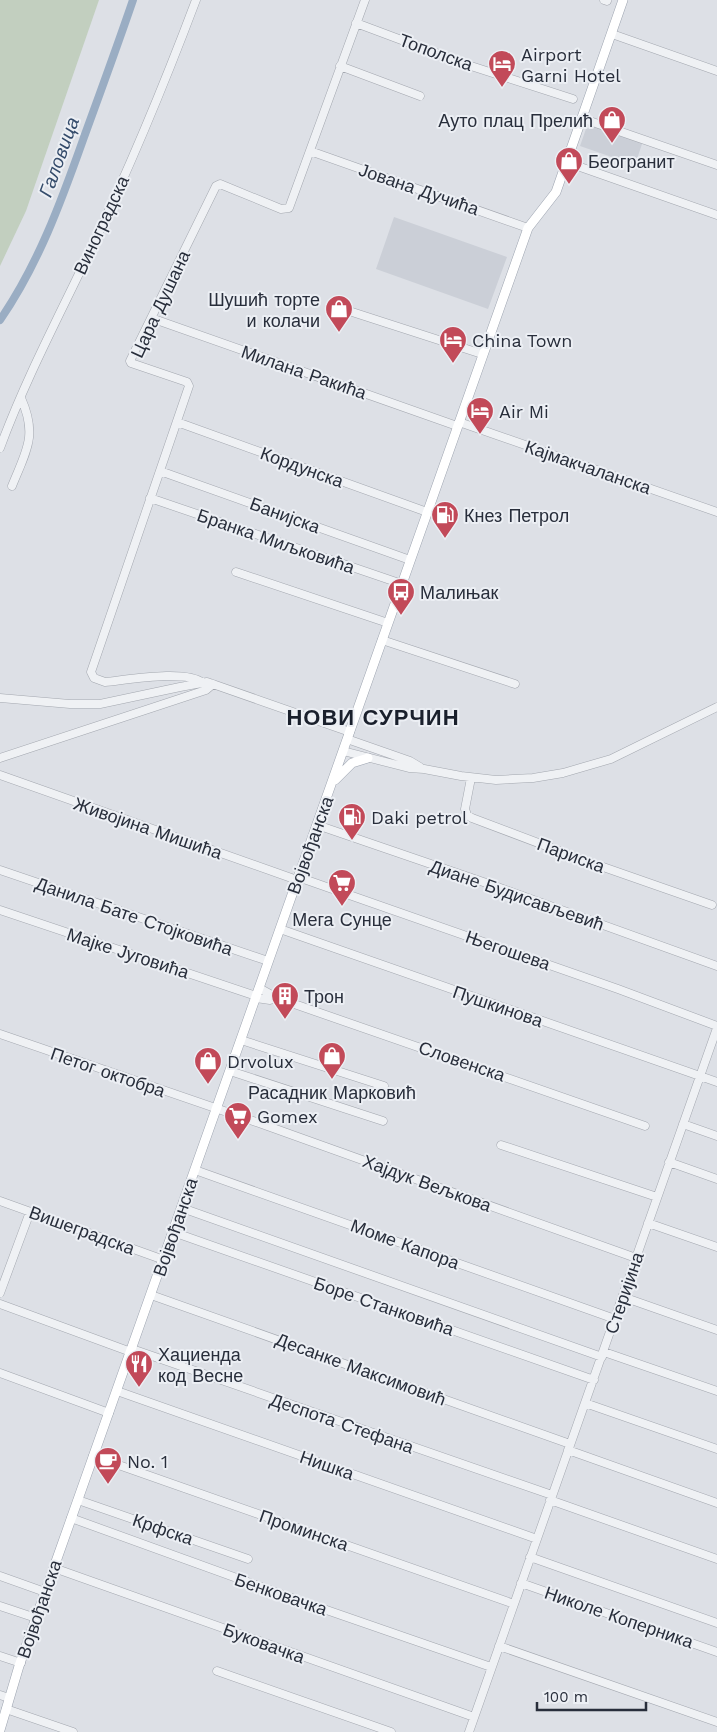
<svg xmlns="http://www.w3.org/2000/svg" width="717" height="1732" font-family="'Work Sans',sans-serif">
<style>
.built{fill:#cbcfd7}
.green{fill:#c2cfbf}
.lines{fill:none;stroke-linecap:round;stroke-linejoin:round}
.canal{stroke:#9aadc3;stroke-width:8}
.minor-casing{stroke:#a3a7af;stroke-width:9}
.major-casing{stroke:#9da4b0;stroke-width:10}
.minor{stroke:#eff1f4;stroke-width:8}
.major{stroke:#fff;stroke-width:9}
.labels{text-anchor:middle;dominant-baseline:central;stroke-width:4;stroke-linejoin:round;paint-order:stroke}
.street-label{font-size:18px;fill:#282e3b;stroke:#eceff4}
.poi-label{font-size:18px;fill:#282e3b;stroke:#eceff4;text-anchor:start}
.water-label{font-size:19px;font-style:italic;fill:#354c6b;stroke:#eceff4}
.district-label{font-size:22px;font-weight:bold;letter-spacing:1px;fill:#1a202c;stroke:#eceff4}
</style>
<rect width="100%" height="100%" fill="#dde0e6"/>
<path class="built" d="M588 123 643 141 635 165 580 146Z
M394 217 507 257 488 309 376 269Z"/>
<path class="green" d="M0 0H99L26 211 0 266Z"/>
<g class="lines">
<path class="canal" d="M0 320C38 265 61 202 83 140 100 93 117 47 133 0"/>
<defs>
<path id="minor" d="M604 0 607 1
M356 23 471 66 573 99
M612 34 717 71
M340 66 420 96
M581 118 717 165
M310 151 528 228
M566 162 717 215
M349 311 482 354
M151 318 457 426
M177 422 427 512
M459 422 717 512
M0 448C25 380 59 316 90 251 129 169 164 85 196 0
M160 471 410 560
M12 486C26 451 38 436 21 398
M150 498 402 584
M236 572 388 623
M382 640 515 684
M203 683C186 669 127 680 105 682L94 678 91 672 189 386 187 382 131 363 130 361 216 186 220 184 281 209 289 208 365 0
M0 698 70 704H100L180 687 207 682 350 732
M347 739 410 761 420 767
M343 751 409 768 424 769 461 776 496 780 533 778 563 773 611 759 717 707
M0 758 206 690 213 684
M0 775 297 880
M471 778 465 809 467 815 472 818 586 861 712 905
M317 825 492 885 717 966
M0 870 268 961
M298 877 618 989 717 1026
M0 910 256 996
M280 929 717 1082
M259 988 277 998 645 1126
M256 998 270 1000 277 998
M0 1034 259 1123 636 1258
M241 1040 384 1086
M230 1071 383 1121
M683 1124 717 1136
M501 1145 657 1197
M669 1162 717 1179
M195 1170 615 1319
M0 1201 164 1260
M182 1208 602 1357
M648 1223 717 1247
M173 1232 594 1380
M0 1293 30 1212
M151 1295 570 1444
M623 1297 717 1330
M0 1304 131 1352
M132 1349 552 1495
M604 1352 717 1391
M0 1373 109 1413
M117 1391 537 1539
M585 1403 717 1449
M568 1450 717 1503
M93 1456 514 1604
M78 1500 248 1559
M550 1500 717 1559
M71 1518 289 1597 491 1667
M530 1557 717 1623
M54 1568 474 1717
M0 1576 45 1592
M521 1583 717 1652
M0 1606 36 1618
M499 1646 717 1722
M0 1656 21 1663
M217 1671 391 1732
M0 1695 9 1698
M6 1709 73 1732
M469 1732 717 1028"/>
<path id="major" d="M335 780 352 763 368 758
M0 1730 19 1666 53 1570 528 228 556 192 623 0"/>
</defs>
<use href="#minor" class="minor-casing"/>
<use href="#major" class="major-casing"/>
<use href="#minor" class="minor"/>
<use href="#major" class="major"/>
</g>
<defs>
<symbol id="hotel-pin" viewBox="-11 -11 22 30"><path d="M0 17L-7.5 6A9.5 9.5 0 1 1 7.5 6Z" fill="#c24a59" stroke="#eceff4"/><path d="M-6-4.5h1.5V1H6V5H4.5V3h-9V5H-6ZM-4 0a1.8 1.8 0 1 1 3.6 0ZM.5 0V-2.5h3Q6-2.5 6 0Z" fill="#fff"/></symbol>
<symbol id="shop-pin" viewBox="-11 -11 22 30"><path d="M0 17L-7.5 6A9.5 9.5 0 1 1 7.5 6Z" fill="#c24a59" stroke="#eceff4"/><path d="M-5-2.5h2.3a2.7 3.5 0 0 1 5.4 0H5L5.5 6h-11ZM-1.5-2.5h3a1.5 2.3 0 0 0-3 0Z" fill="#fff"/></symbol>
<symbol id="fuel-pin" viewBox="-11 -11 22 30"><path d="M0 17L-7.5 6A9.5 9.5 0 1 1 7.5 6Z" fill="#c24a59" stroke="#eceff4"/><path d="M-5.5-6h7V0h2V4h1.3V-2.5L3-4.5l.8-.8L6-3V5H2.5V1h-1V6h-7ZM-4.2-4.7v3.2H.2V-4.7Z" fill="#fff"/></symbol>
<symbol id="bus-pin" viewBox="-11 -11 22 30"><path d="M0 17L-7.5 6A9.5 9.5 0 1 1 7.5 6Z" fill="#c24a59" stroke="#eceff4"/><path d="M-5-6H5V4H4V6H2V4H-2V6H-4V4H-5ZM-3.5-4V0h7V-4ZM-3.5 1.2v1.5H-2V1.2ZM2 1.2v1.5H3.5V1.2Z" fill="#fff"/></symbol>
<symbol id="supermarket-pin" viewBox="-11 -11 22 30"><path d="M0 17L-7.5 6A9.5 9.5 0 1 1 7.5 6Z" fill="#c24a59" stroke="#eceff4"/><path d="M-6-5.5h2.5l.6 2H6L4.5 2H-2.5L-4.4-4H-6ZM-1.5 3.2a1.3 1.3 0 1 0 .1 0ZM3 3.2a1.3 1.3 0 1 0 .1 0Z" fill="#fff"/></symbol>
<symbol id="building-pin" viewBox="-11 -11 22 30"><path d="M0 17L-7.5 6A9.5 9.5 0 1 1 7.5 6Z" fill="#c24a59" stroke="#eceff4"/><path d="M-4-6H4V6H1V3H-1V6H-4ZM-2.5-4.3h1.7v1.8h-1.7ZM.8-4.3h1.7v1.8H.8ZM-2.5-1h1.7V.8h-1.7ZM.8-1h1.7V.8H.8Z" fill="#fff"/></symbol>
<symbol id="restaurant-pin" viewBox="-11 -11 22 30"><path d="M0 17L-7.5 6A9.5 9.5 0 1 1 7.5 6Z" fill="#c24a59" stroke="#eceff4"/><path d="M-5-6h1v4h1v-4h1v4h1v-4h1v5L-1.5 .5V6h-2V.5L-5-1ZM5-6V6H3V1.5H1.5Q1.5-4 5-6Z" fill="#fff"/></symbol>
<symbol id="cafe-pin" viewBox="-11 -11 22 30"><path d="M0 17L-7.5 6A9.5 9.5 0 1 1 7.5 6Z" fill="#c24a59" stroke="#eceff4"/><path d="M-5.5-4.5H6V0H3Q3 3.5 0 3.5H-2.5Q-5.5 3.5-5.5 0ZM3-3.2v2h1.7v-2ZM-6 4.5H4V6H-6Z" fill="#fff"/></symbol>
</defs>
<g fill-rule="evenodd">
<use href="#hotel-pin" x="486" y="48" width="32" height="43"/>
<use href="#shop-pin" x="596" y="104" width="32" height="43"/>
<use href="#shop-pin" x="553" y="145" width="32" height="43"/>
<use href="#shop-pin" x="323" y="293" width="32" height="43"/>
<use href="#hotel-pin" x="437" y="324" width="32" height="43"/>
<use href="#hotel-pin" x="464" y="395" width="32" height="43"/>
<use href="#fuel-pin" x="429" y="499" width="32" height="43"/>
<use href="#bus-pin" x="385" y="576" width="32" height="43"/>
<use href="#fuel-pin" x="336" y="801" width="32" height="43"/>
<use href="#supermarket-pin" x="326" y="867" width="32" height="43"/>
<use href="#building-pin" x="269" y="980" width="32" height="43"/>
<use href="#shop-pin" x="316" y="1040" width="32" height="43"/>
<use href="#shop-pin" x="192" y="1045" width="32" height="43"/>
<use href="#supermarket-pin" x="222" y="1100" width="32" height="43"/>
<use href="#restaurant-pin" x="123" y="1348" width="32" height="43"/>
<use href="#cafe-pin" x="92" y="1445" width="32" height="43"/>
</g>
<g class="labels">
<g class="street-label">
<text transform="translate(436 52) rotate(20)">Тополска</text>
<text transform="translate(419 189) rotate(19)">Јована Дучића</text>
<text transform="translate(101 225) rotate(-65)">Виноградска</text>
<text transform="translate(160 304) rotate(-65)">Цара Душана</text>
<text transform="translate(304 372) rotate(19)">Милана Ракића</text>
<text transform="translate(302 467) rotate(20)">Кордунска</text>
<text transform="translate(588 467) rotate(19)">Кајмакчаланска</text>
<text transform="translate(285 515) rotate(20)">Банијска</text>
<text transform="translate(276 541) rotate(19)">Бранка Миљковића</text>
<text transform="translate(148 828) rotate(19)">Живојина Мишића</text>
<text transform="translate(310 845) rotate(-70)">Војвођанска</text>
<text transform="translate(571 855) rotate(20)">Париска</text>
<text transform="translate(517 895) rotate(19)">Диане Будисављевић</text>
<text transform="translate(134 916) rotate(19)">Данила Бате Стојковића</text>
<text transform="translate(508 950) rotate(19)">Његошева</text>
<text transform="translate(128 953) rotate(18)">Мајке Југовића</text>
<text transform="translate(498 1006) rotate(19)">Пушкинова</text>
<text transform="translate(462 1061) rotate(19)">Словенска</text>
<text transform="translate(108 1072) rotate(19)">Петог октобра</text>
<text transform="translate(427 1183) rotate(20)">Хајдук Вељкова</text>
<text transform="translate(175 1227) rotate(-71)">Војвођанска</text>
<text transform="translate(82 1230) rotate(20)">Вишеградска</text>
<text transform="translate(405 1244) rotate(20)">Моме Капора</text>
<text transform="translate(624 1293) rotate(-71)">Стеријина</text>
<text transform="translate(384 1306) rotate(19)">Боре Станковића</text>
<text transform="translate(361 1369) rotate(20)">Десанке Максимовић</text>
<text transform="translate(342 1423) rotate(19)">Деспота Стефана</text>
<text transform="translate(327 1465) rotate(19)">Нишка</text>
<text transform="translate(163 1529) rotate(19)">Крфска</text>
<text transform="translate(304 1530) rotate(19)">Проминска</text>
<text transform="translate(281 1594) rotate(19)">Бенковачка</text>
<text transform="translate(39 1609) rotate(-71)">Војвођанска</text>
<text transform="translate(619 1617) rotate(19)">Николе Коперника</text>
<text transform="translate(264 1643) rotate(20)">Буковачка</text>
</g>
<g class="poi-label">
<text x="521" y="54">Airport<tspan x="521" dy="21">Garni Hotel</tspan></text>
<text x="593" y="120" text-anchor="end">Ауто плац Прелић</text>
<text x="588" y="161">Београнит</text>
<text x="320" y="299" text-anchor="end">Шушић торте<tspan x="320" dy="21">и колачи</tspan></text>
<text x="472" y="340">China Town</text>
<text x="499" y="411">Air Mi</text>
<text x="464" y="515">Кнез Петрол</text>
<text x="420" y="592">Малињак</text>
<text x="371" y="817">Daki petrol</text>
<text x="342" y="919" text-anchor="middle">Мега Сунце</text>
<text x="304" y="996">Трон</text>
<text x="227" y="1061">Drvolux</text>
<text x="332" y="1092" text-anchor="middle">Расадник Марковић</text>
<text x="257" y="1116">Gomex</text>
<text x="158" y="1354">Хациенда<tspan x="158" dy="21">код Весне</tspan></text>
<text x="127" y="1461">No. 1</text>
</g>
<g class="water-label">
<text transform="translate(59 157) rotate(-70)">Галовица</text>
</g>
<g class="district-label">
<text x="373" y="717">НОВИ СУРЧИН</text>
</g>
</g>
<path d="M537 1702v8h109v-8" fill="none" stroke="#282e3b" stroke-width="2.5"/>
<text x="544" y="1702" font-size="15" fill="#282e3b" stroke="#eceff4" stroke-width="4" paint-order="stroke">100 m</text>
</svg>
